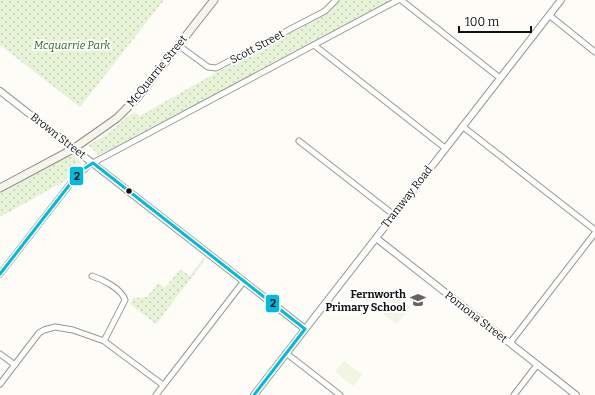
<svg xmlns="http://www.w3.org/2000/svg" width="595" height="395" font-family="Bitter,serif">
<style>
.park{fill:url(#park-dots)}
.pitch{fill:#f0f6e1}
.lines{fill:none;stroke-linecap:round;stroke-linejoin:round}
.minor-casing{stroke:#979795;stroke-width:7}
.tertiary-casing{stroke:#979795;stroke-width:8}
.secondary-casing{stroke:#8e8d8b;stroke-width:9}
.minor{stroke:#fffffe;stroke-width:5}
.tertiary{stroke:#fffffe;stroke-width:6}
.secondary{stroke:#f6f4eb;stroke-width:7}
.bus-1-casing{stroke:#fff;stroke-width:6}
.bus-1{stroke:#00bbde;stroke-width:3}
.bus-dot{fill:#111;stroke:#fff;stroke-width:1.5}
.labels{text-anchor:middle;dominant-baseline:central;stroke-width:4;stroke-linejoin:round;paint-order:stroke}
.park-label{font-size:11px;font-style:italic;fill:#2f6b1f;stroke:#fff}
.street-label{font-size:11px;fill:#111;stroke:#fff}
.poi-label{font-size:11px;font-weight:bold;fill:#111;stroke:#fff;text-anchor:end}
.line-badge{stroke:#fff;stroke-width:1.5}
.pale-badge-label{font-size:11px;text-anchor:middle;font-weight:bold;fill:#111}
</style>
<defs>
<pattern id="park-dots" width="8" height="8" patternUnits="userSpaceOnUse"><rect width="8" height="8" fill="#e7f3d7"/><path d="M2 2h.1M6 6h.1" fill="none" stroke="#c5cfb8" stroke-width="1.8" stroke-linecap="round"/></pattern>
</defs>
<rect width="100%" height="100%" fill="#fdfcf7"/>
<path class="park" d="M0 0H164L80 107 0 45Z
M341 0H392L133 139 99 155 88 145 103 137 134 112 140 116 210 76 330 12Z
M71 155 81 162 63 182 0 217V194Z
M203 258 205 260 156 324 130 304 133 298 147 297 158 283 165 288 180 269 190 276Z"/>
<path class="pitch" d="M392 294 410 307 397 324 379 311Z
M344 361 362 375 353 386 335 372Z"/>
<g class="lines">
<defs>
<path id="minor" d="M401 0 500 78
M549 15 595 52
M178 45 208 67 216 68 325 11 336 0
M314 45 445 148
M462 126 595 230
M299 141 394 215
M0 274 74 179 89 165 398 0
M92 276C102 279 122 289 125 300L104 341
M510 343 595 233
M286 353 340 395
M0 354 15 365
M0 384 39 333 44 330 55 327 73 330 104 341 163 385
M156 395 244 281
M514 395 537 365"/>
<path id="tertiary" d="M0 91 305 329
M376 238 576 395
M254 395 561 0"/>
<path id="secondary" d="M0 188 73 149 117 118 137 98 214 0"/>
</defs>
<use href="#minor" class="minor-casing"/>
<use href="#tertiary" class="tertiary-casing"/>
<use href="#secondary" class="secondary-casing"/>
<use href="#minor" class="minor"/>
<use href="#tertiary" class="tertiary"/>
<use href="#secondary" class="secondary"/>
<defs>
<path id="bus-1" d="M0 274 74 179 82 170 93 163 305 329 254 395"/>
</defs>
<use href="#bus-1" class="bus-1-casing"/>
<use href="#bus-1" class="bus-1"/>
</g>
<defs>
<symbol id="school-bare" viewBox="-9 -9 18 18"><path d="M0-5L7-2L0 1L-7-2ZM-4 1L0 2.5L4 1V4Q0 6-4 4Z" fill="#646362" stroke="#fff" stroke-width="2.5" paint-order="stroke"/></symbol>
</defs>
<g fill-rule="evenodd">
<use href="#school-bare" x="407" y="289" width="22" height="22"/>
</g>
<circle class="bus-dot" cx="129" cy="191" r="3.5"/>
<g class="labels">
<g class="park-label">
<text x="72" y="45">Mcquarrie Park</text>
</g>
<g class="street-label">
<text transform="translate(257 47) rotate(-28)">Scott Street</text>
<text transform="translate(157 71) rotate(-51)">McQuarrie Street</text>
<text transform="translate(58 136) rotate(38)">Brown Street</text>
<text transform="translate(407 197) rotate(-52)">Tramway Road</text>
<text transform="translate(476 317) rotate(38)">Pomona Street</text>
</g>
<g class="poi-label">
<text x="406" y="294">Fernworth<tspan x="406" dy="13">Primary School</tspan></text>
</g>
</g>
<g class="line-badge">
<rect x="69" y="166" width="15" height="20" rx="4" fill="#00bbde"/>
<rect x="265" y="294" width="15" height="19" rx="4" fill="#00bbde"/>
</g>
<g class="pale-badge-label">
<text x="77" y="180">2</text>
<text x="273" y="307">2</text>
</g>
<path d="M459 26v6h72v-6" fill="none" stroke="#111111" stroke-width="2"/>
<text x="465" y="26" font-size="12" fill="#111111" stroke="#ffffff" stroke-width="3" paint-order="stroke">100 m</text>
</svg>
